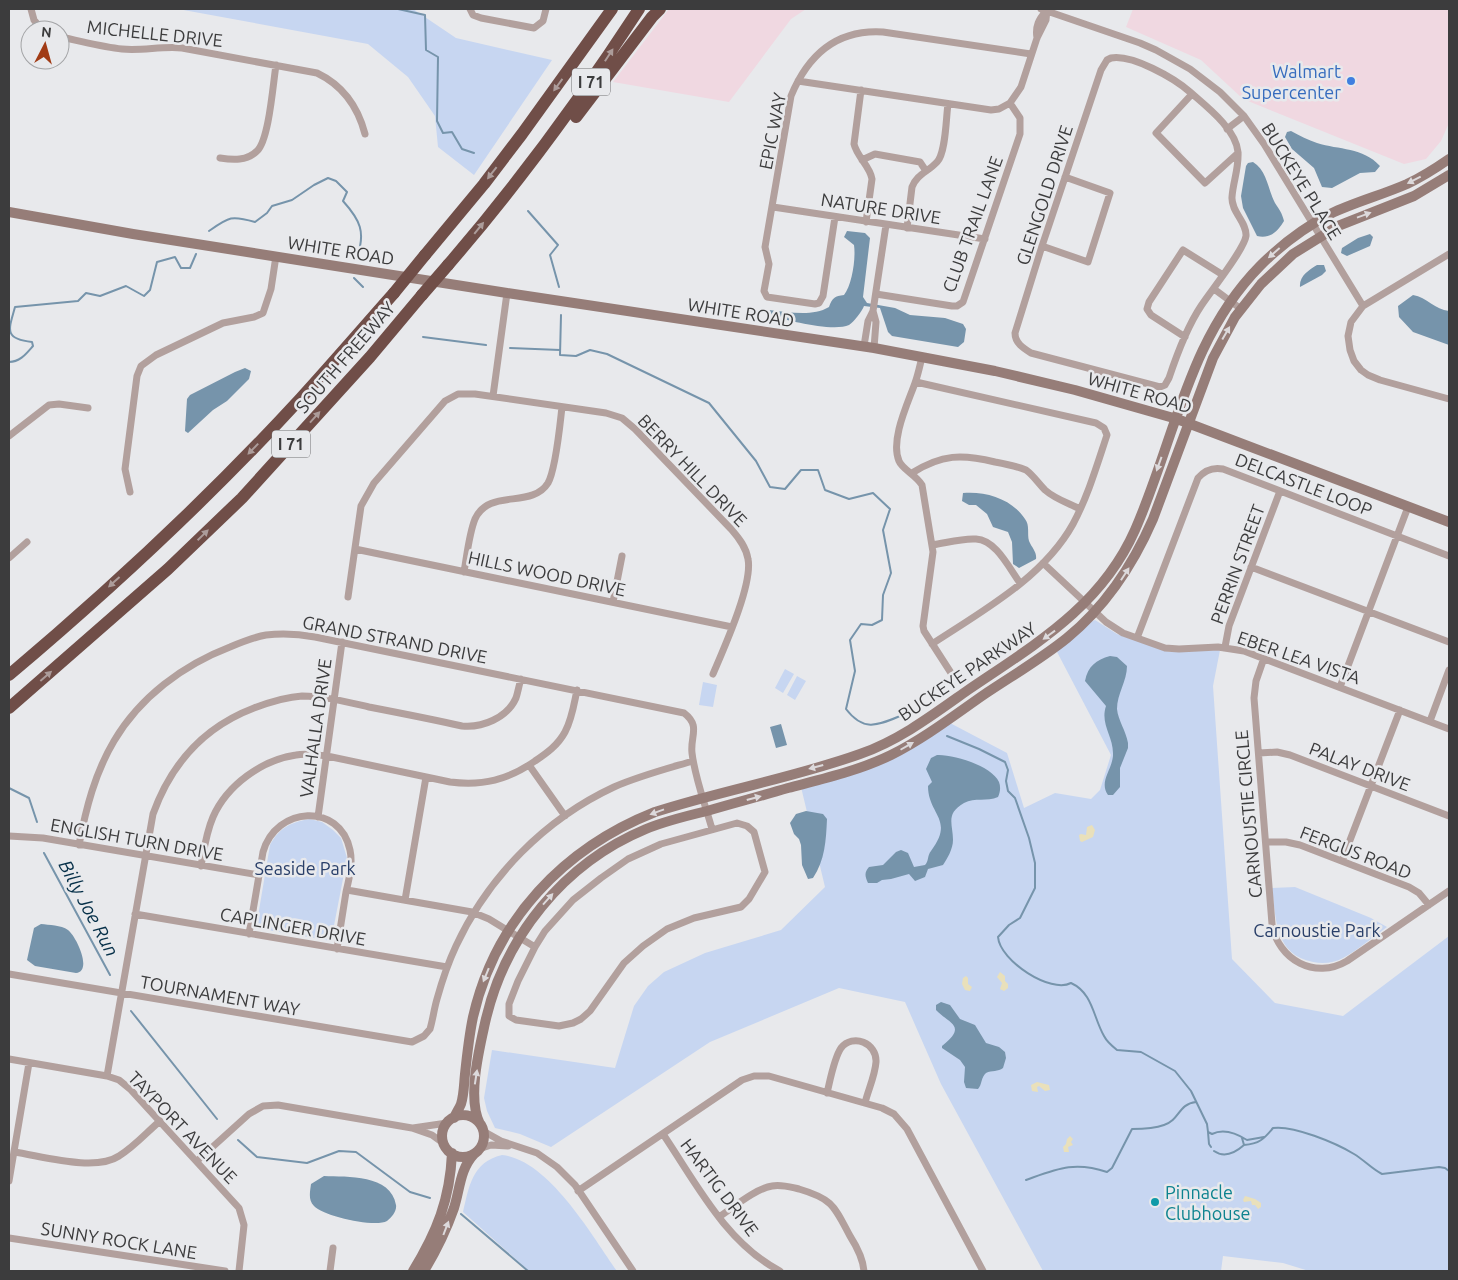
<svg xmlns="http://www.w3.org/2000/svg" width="1458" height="1280" font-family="Ubuntu,sans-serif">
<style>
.commercial{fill:#f0d8e1}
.green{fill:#c7d6f1}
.sand{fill:#e9e0bb}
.water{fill:#7694ab}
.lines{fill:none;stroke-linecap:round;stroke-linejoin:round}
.stream{stroke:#7694ab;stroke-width:2}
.street{stroke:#b2a09d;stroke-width:7}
.secondary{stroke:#967d78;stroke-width:10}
.highway{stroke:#704e48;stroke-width:12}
.highway-bridge{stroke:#704e48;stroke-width:12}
.oneway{fill:#ac9c9a}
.oneway2{fill:#dcd9db}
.shop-dot{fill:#3f7fe0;stroke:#e8e9ec;stroke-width:2}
.culture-dot{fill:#0f9aa8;stroke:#e8e9ec;stroke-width:2}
.labels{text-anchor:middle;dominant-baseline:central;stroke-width:5;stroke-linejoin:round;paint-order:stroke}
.shield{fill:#e8e9ec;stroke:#707072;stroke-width:1}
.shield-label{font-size:16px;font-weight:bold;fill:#3c3c3d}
.street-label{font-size:18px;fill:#3c3c3d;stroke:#e8e9ec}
.shop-label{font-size:18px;fill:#366cbe;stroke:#e8e9ec;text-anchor:end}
.park-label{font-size:18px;fill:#293f69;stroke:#e8e9ec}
.culture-label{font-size:18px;fill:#0d838f;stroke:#e8e9ec;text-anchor:start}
.water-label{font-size:19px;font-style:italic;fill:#052f48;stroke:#e8e9ec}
</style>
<rect width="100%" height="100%" fill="#e8e9ec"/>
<path class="commercial" d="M669 9H806L791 19 729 102 613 82Z
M1133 9H1449V123L1441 141 1426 159 1404 164 1243 99 1201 60 1126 27Z"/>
<path class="green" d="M178 9H413L456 38 552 60 474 175 438 147 435 116 408 77 368 44Z
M1095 620 1117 634 1170 652 1220 650 1213 686 1232 959 1275 1003 1343 1016 1449 936V1271H1309L1283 1263 1223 1256 1221 1271H1043L941 1084 905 1002 839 988 710 1042 551 1147 520 1134 495 1128 487 1111 484 1098 492 1050 615 1068 634 1006 648 986 664 972 705 953 781 930 825 887 801 787 853 774 950 723 1007 753 1024 808 1055 793 1091 799 1100 790 1111 755 1056 650 1087 624Z
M785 669 794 674 783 693 775 688Z
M797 676 806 681 795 700 787 695Z
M703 682 717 685 713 707 699 705Z
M310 819 322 822 333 830 341 838 347 858 331 941 256 928 270 845C279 828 291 822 310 819Z
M1295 887 1371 918 1387 927C1373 937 1358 950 1343 958 1334 963 1323 964 1313 962 1275 955 1276 919 1272 888Z
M502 1155C549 1160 592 1236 617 1271H529L463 1212C469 1187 472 1162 502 1155Z"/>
<path class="sand" d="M1092 825 1095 830 1093 837 1082 842 1080 841 1079 835 1081 834 1086 835 1087 827Z
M1000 972 1005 976V981L1008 984V988L1004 991 1000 989 1002 983 997 977Z
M966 976 968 978V984L972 987 970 991 965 990 962 984 963 978Z
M1037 1082 1049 1085 1050 1090 1045 1091 1039 1086 1037 1087 1038 1092 1032 1091 1031 1085Z
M1070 1136 1073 1139 1071 1142 1073 1145 1068 1147 1069 1152H1064L1063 1147 1066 1144 1067 1139Z
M1245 1196 1255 1199 1261 1203V1207L1258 1209 1255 1205H1252L1251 1201 1244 1202 1243 1200Z"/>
<path class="water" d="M1291 131C1300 136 1308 140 1317 143 1339 150 1363 147 1380 166L1375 172 1360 173 1332 188 1322 187 1314 168 1292 149 1285 137 1287 132Z
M1253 162C1267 170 1268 190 1275 203 1279 209 1282 213 1284 221 1278 231 1271 239 1257 236L1243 208 1241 196 1246 166 1248 163Z
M847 231 865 233 870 238 863 297 867 303 895 308 910 315 945 318 963 324 966 329 964 342 958 347 892 336 888 332 880 308 864 306C862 311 854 322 849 325 834 332 787 321 771 315L769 310C789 312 812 317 829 307 832 298 835 296 844 295 852 285 856 258 854 245L844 237Z
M1370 234 1373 237 1370 246 1347 256 1341 253 1342 248 1358 238Z
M1317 265H1324L1326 271 1322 275 1300 287C1299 276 1309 270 1317 265Z
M1413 295C1427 297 1435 310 1449 311V345L1413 332 1399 317 1398 306Z
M245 368 251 371 249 379 227 401 213 410 188 433 185 431 187 399 190 395 235 372Z
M963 493C986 491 1012 499 1025 519 1030 525 1027 534 1029 541 1032 548 1037 552 1036 559L1019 568 1013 564 1012 542 1008 532 993 527 987 514 976 505H969L962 501Z
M1110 656 1117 657 1127 666C1127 681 1117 694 1117 709 1118 720 1126 731 1128 743V748L1120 768V787L1113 795H1108C1098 781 1114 768 1113 753 1113 736 1100 724 1106 706L1085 681C1088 666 1096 660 1110 656Z
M781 724 787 745 776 748 770 727Z
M937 755C953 754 992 766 999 782 1001 787 1000 793 998 797 987 802 975 797 964 803 945 814 953 824 953 840 953 849 947 859 943 865L928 869 925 877 915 881 909 874 891 879 882 880 877 883H868C865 876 864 873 869 867L883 865 896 852 901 850 908 853 914 867 925 865C929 861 927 856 931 851 955 819 928 815 928 786L932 782 926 769 931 758Z
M806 811 823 814 827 819C826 841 825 860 813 878L808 879 802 865 801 845 799 839 794 834 790 823 796 814Z
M41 924C49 925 61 925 68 930 76 936 93 971 76 973L35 966 27 960 34 928Z
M941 1002 950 1005 960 1019 975 1025 986 1043 999 1047 1005 1052 1006 1058 1003 1068C998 1072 992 1070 986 1073 981 1077 982 1085 978 1089L966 1088 964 1082 965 1067 960 1060 942 1048V1046C968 1025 949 1024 936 1010V1005Z
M324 1176C347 1177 391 1174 396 1205 397 1211 392 1217 387 1221 375 1228 323 1216 314 1206 308 1200 310 1192 311 1184Z"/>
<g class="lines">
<path class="stream" d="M398 9 425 15 426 50 438 57 437 121 443 133 452 132 462 149 474 153
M528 211 558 245 550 255 559 287
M209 231C229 217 231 215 255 222L267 213 272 206 292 200 314 185 328 178 336 181 347 192 343 201C360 220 366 232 357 257
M354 278 363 287
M561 315 560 355 576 356 590 350 607 354 709 403 756 461 770 487 785 489 801 470H818L825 490 849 499 873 493 890 509 883 530 891 573 883 595 882 620 872 625 861 624 850 640 855 671 846 709C865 734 880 724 905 714
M423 337 486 345
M510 348 560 350
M9 362C20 362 26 354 33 346L32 342C3 339 9 329 15 307L78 301 86 293 100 296 126 286 144 296 150 290 157 262 175 257 181 268H190L196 254
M947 736 979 749 1005 762 1008 770 1006 781 1008 791 1015 798 1029 838 1035 863V888L1020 918 1009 925 998 937C1000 961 1051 994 1071 983 1093 993 1093 1017 1104 1036 1107 1042 1112 1046 1117 1050L1141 1052 1175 1071 1191 1091 1207 1124 1208 1132 1212 1134C1224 1128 1236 1133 1247 1140L1264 1137
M9 788 29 798 37 822
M44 853 110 975
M131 1011 217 1119
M1208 1132 1209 1144 1211 1147
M1242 1138 1244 1145C1259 1144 1264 1139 1273 1128 1293 1125 1336 1143 1354 1154 1364 1160 1372 1169 1382 1174L1439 1167 1445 1168 1449 1171
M238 1140 257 1157 307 1163 339 1151 356 1152 410 1192 430 1198
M1214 1151C1224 1158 1235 1153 1244 1145
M1026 1180C1057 1169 1074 1161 1107 1172L1112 1168 1132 1129C1141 1129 1156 1128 1164 1125 1180 1120 1178 1104 1196 1102
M461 1214 528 1271"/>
<path class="street" d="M31 9 34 20 42 30
M470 9 473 15 481 18 534 28 543 21 546 9
M1041 9 1140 43 1156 50 1190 69 1220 92 1244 116 1264 144 1363 306
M60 37C81 41 102 47 122 49 142 51 162 46 182 48L317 73C342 85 358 107 365 134
M1037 38C1035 26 1039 19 1046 11
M1111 58C1132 54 1174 78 1190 92 1207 107 1236 129 1238 152 1239 168 1233 182 1232 197 1231 212 1247 222 1246 236 1244 250 1210 292 1201 306 1187 327 1177 354 1169 378L1165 385 1160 387 1031 353C1023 348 1015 343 1015 333L1042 246 1101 70 1107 60Z
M798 81 991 110 999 109 1010 103 1021 87 1037 38 1046 20 1047 9
M861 90 854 144C857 157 870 166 872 179L866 222
M1192 94 1156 133 1205 183 1238 153
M1227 129 1244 116
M220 158C233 160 247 161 257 151 269 140 273 84 276 65
M862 160 875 154 920 162 926 171
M773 207 985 239
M835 217 823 296 819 303 815 304 767 297 764 291 769 264 765 247 791 96C808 55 836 29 883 32L1031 54
M907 228 912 187C917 174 928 172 937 162 946 153 946 117 948 104
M1042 246 1088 262 1110 193 1065 177
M1449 254 1363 306 1351 322 1348 336 1350 350 1354 361 1361 370 1368 375 1380 380 1449 399
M1214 289 1241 309
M876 294 952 306H957L963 302 1020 134V118L1010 103
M873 311 876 322 874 348
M1185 337 1151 315 1147 309 1149 302 1183 250 1223 275
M864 346 868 321 873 311 886 225
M922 357C920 365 918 375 915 383 908 403 890 440 899 461 902 469 916 475 922 485L933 552 923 626 924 631 953 676
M916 382 1096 423 1104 428 1107 435C1097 465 1088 496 1073 524 1043 578 982 611 932 644
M493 396 507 293
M9 436 49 405 59 404 88 408
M912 473C942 454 962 454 995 462 1006 464 1016 466 1026 470 1034 476 1038 483 1045 490 1055 499 1068 503 1080 509
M130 492 125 469 137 376 141 366 156 355 223 323 254 317 263 313 271 289 276 256
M932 545C946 543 962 538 976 539 996 540 1009 568 1020 583
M355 549 732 627
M9 558 27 542
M1043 563 1106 622 1123 633 1165 648 1179 649 1218 647 1244 651 1449 729
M1251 567 1449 642
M464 572C467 555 469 534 475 519 489 488 532 509 548 483 556 469 560 424 562 407
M348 597 361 506 374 483 445 401 458 394H475L606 413 622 418 635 429 731 529C739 538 746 547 748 559 753 584 724 648 713 674
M613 602 622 556
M1137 638 1198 478C1205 470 1213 467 1223 469L1449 556
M1225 647 1229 626 1280 491
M1264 658 1256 681 1254 698 1272 924C1278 960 1315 980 1347 961L1449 891
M1340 687 1408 507
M1430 721 1449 670
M1259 753 1277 752 1290 755 1449 816
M529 765 565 816
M318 817 342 642
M737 823 747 826 754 832 765 872 749 899 741 907 694 918 667 929 643 946 624 963 590 1011 581 1019 573 1023 559 1026 516 1020 509 1016V1004L518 981 535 947 545 931 573 900 601 878 628 859 661 844Z
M9 836 43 838 259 875
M1266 842H1286L1300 845 1409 887 1419 893 1429 905
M79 845C86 808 95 773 114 741 140 697 183 665 230 647 242 642 254 637 266 635 282 633 299 634 315 637L684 713C701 726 690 736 692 753 695 778 705 804 712 829
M1342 861 1400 710
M201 866C204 849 206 833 213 817 227 785 262 760 296 755 306 753 317 755 327 756L450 782C483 786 508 780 535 761 547 753 558 745 565 732 572 719 574 704 577 690
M347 890 472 912 489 919 535 947
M405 900 426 777
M135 914 447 967
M249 934 263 852C276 806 340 802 350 850 353 864 349 879 346 892 343 911 340 930 337 949
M9 974 412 1042 424 1036 430 1029C433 1019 434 1009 437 999 442 981 448 963 456 946 488 877 545 819 614 787 639 776 666 769 693 761
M9 1059 107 1076 119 1080 130 1089 239 1208 244 1225 239 1271
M107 1076 153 814C171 764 204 727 254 708 270 702 285 697 302 696 324 696 347 702 369 707 400 713 431 719 462 726 482 728 507 718 516 698 518 692 519 685 521 679
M827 1093C830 1081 834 1058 841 1048 853 1033 877 1043 876 1062 875 1076 868 1090 865 1103
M413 1128 447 1123
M483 1131 501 1141 537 1153 557 1167 575 1185 633 1271
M663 1134C696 1183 726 1243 780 1271
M479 1149 491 1145 508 1146
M14 1152C42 1156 95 1172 119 1156 134 1147 147 1132 160 1121
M197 1161 249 1114 263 1106 278 1105 412 1128 432 1135 443 1143
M9 1181 29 1063
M578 1191 742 1080 754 1076H769L882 1108 894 1114 907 1129 983 1271
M719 1217C734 1207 755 1189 772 1186 781 1184 790 1187 799 1189 833 1199 834 1206 850 1236 857 1247 863 1258 864 1271
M9 1238 225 1271
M330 1271 333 1248"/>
<path class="secondary" d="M9 212 133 234 507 293 874 348 995 371 1075 390 1177 419 1449 522
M442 1136a21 21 0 1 1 42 0a21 21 0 1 1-42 0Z
M454 1118C456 1113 459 1109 461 1104 464 1095 464 1083 465 1074 467 1055 469 1036 473 1017 495 920 564 848 655 812 723 790 793 778 860 754 900 740 934 714 968 690 1034 645 1101 607 1135 530 1175 439 1188 339 1260 266 1281 245 1305 227 1330 214 1355 202 1382 195 1407 184 1422 177 1436 168 1449 159
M480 1124C467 1099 479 1050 485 1023 504 937 564 863 646 829 665 821 686 816 707 811 734 803 761 796 788 788 822 779 858 771 891 755 923 739 952 717 982 696 1010 677 1041 659 1067 638 1106 606 1133 565 1153 519L1213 358 1235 317 1261 284 1293 254 1338 226 1414 196 1449 175
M413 1271C437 1232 450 1199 452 1153
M424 1271C436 1251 446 1231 454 1208 460 1189 460 1169 474 1154"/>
<path class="highway" d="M576 117 652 17 660 9
M425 255 484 184 522 134 612 9
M448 265C518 184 581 98 639 9
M9 675C111 589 210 497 301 398 332 364 363 328 394 293
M9 708 168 569 242 498 370 357 422 295"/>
<path class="highway-bridge" d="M394 293 425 255
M422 295 448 265"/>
</g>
<defs><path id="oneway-solid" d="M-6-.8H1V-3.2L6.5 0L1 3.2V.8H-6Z" transform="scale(1.25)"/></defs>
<g class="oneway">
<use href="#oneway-solid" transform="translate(609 55) rotate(-57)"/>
<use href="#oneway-solid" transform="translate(558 85) rotate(126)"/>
<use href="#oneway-solid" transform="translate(492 173) rotate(128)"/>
<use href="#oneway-solid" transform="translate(479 228) rotate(-51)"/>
<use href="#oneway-solid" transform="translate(315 417) rotate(-48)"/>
<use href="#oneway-solid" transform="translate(253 449) rotate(134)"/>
<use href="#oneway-solid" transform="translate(203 535) rotate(-44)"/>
<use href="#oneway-solid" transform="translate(114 582) rotate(138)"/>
<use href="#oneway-solid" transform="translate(46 676) rotate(-41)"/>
</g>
<g class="oneway2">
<use href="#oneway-solid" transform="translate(1414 180) rotate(153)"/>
<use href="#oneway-solid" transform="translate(1364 215) rotate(-20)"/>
<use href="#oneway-solid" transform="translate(1274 253) rotate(139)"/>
<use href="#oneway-solid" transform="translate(1226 333) rotate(-60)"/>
<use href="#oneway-solid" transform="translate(1159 464) rotate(110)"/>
<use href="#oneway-solid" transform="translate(1125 574) rotate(-57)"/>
<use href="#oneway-solid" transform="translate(1049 635) rotate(144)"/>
<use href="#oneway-solid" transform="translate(907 746) rotate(-30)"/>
<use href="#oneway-solid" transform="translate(816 767) rotate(165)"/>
<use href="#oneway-solid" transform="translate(754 798) rotate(-15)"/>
<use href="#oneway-solid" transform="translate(657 812) rotate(160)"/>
<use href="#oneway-solid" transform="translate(548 899) rotate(-48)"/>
<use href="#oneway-solid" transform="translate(486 975) rotate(112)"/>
<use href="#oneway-solid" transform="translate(476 1077) rotate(-81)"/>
<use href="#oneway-solid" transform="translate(446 1228) rotate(-69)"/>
</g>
<circle class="shop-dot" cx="1351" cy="81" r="5"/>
<circle class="culture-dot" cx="1155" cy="1202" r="5"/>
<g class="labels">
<g class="shield">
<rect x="572" y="68.5" width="38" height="27" rx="4"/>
<rect x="272" y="430.5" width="38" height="27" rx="4"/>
</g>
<g class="shield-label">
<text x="591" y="82">I 71</text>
<text x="291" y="444">I 71</text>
</g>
<g class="street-label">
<text transform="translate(155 33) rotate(6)">MICHELLE DRIVE</text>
<text transform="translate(772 131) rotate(-79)">EPIC WAY</text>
<text transform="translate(1302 181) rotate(58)">BUCKEYE PLACE</text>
<text transform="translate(1044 195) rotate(-72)">GLENGOLD DRIVE</text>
<text transform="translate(881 208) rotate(9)">NATURE DRIVE</text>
<text transform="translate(972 224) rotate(-70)">CLUB TRAIL LANE</text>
<text transform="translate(341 250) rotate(9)">WHITE ROAD</text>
<text transform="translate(741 312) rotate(9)">WHITE ROAD</text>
<text transform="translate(345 357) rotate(-49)">SOUTH FREEWAY</text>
<text transform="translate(1140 392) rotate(16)">WHITE ROAD</text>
<text transform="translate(693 470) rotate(46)">BERRY HILL DRIVE</text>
<text transform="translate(1304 484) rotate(21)">DELCASTLE LOOP</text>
<text transform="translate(1237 564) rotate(-70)">PERRIN STREET</text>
<text transform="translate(547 573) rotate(12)">HILLS WOOD DRIVE</text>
<text transform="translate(395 639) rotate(11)">GRAND STRAND DRIVE</text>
<text transform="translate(1299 657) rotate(19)">EBER LEA VISTA</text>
<text transform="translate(967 671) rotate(-34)">BUCKEYE PARKWAY</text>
<text transform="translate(315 728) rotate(-82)">VALHALLA DRIVE</text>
<text transform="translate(1360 766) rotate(21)">PALAY DRIVE</text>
<text transform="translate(1248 814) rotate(-95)">CARNOUSTIE CIRCLE</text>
<text transform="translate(137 839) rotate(10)">ENGLISH TURN DRIVE</text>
<text transform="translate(1356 852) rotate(21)">FERGUS ROAD</text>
<text transform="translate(293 926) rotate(10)">CAPLINGER DRIVE</text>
<text transform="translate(220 995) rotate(10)">TOURNAMENT WAY</text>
<text transform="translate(183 1127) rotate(46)">TAYPORT AVENUE</text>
<text transform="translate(720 1187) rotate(53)">HARTIG DRIVE</text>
<text transform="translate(119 1240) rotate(9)">SUNNY ROCK LANE</text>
</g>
<g class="shop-label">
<text x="1341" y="71">Walmart<tspan x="1341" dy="21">Supercenter</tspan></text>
</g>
<g class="park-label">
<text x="305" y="868">Seaside Park</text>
<text x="1317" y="930">Carnoustie Park</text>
</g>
<g class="culture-label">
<text x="1165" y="1192">Pinnacle<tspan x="1165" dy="21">Clubhouse</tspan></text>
</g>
<g class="water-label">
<text transform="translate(89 908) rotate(62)">Billy Joe Run</text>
</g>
</g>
<rect width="1458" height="1280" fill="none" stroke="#3c3c3d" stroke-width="20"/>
<g transform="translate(45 45) rotate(6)"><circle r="24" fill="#e8e9ec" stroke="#a3a4a6"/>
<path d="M0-4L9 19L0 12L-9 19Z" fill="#a13b15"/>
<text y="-8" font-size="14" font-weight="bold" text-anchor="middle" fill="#3c3c3d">N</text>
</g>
</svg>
